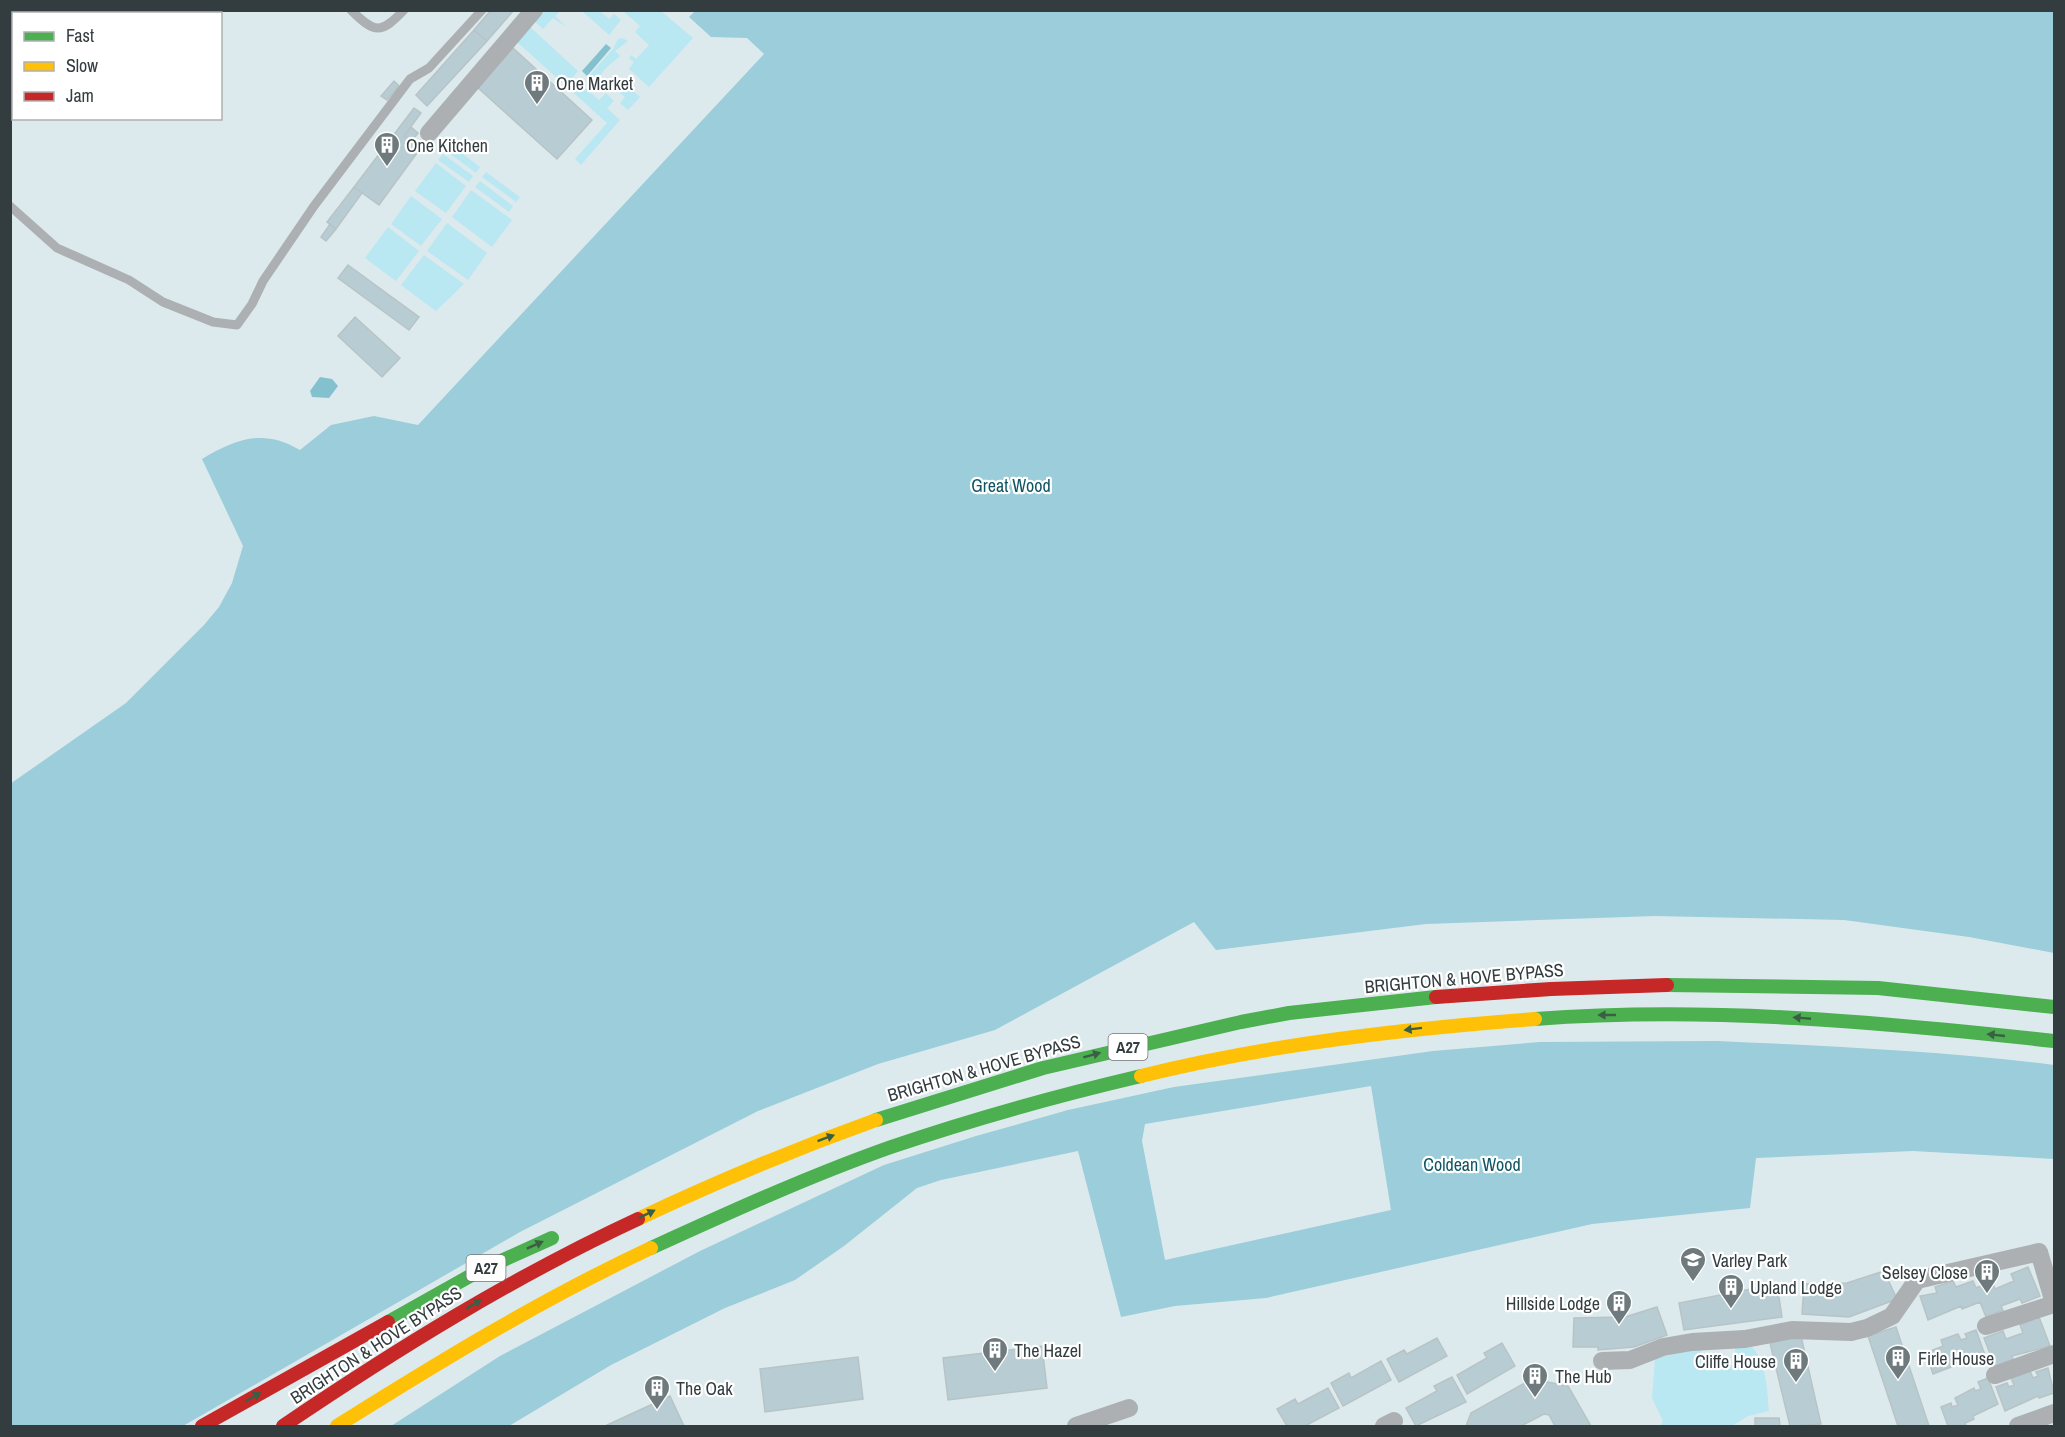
<svg xmlns="http://www.w3.org/2000/svg" width="2065" height="1437" font-family="'Archivo Narrow',sans-serif">
<style>
.green{fill:#b9e7f2}
.forest{fill:#9bcdda;fill-rule:evenodd}
.water{fill:#84c1cf}
.building{fill:#b8cdd3;stroke:#b8c3c5;stroke-width:1.5}
.lines{fill:none;stroke-linecap:round;stroke-linejoin:round}
.lane{stroke:#acb0b2;stroke-width:9}
.street{stroke:#acb0b2;stroke-width:18}
.fast{stroke:#4caf50;stroke-width:14}
.slow{stroke:#ffc107;stroke-width:14}
.jam{stroke:#c62828;stroke-width:14}
.oneway{fill:#3a5f45}
.labels{text-anchor:middle;dominant-baseline:central;stroke-width:4.5;stroke-linejoin:round;paint-order:stroke}
.shield{fill:#fff;stroke:#707779;stroke-width:1.5}
.shield-label{font-size:16px;font-weight:bold;fill:#333d40}
.poi-label{font-size:18px;fill:#333d40;stroke:#fff;text-anchor:start}
.park-label{font-size:18px;fill:#0f5563;stroke:#fff}
.street-label{font-size:18px;fill:#333d40;stroke:#fff}
</style>
<rect width="100%" height="100%" fill="#dceaed"/>
<path class="green" d="M544 11H560L555 16 566 27 553 18 543 29 534 21Z
M582 11H600L609 19 614 14 621 20 609 35Z
M623 11H661L693 38 649 87 629 69 634 62 629 58 631 55 636 59 649 45 635 32 640 26Z
M529 26 578 71 573 77 599 100 606 93 614 101 607 108 620 120 581 165 575 159 607 123 516 41Z
M622 38 628 41 615 51 620 56 605 69 595 83 588 77 613 49 618 39Z
M619 78 640 97 628 110 620 103 625 97 612 86Z
M450 144 480 167 476 173 445 150Z
M443 154 473 176 469 182 438 160Z
M436 163 466 186 446 213 415 191Z
M486 172 520 197 516 202 482 177Z
M480 181 513 206 509 212 475 187Z
M471 190 512 220 492 247 452 217Z
M411 196 442 219 421 246 391 224Z
M447 223 487 253 468 280 427 251Z
M388 227 419 251 396 281 365 258Z
M424 255 464 284 436 311 401 285Z
M1749 1345C1767 1357 1767 1392 1769 1411L1748 1416 1732 1426H1660L1663 1421 1652 1398 1655 1358 1701 1349 1702 1366 1736 1365 1735 1347Z"/>
<path class="forest" d="M695 11H2054V953L1969 937 1844 920 1655 916 1426 924 1216 950 1194 922 995 1030 878 1064 758 1111 520 1232 183 1426H11L10 784 126 703 204 625 219 607 232 583 243 546 202 459C236 439 263 428 300 450L331 425 374 416 418 425 764 54 747 38 711 37 689 17Z
M1717 1041C1829 1046 1942 1051 2054 1065V1159L1913 1151 1756 1158 1750 1208 1592 1224 1266 1298 1175 1306 1121 1317 1078 1151 941 1180 917 1188 844 1246 795 1280 725 1308 611 1365 509 1426H391L500 1356 700 1251 884 1165 976 1136 1068 1110 1174 1087 1433 1051 1540 1042ZM1371 1086 1391 1210 1165 1260 1142 1141 1145 1124Z"/>
<path class="water" d="M606 44 611 48 587 76 582 71Z
M320 377 332 379 338 386 329 398 312 397 310 391Z"/>
<path class="building" d="M491 10H514L487 41 474 30Z
M474 30 487 41 427 106 416 95Z
M513 48 592 120 557 159 477 87Z
M394 81 399 86 387 100 381 96Z
M414 108 421 113 404 136 420 149 379 205 354 187Z
M411 127 418 133 411 142 404 136Z
M354 187 362 193 336 229 327 222Z
M330 224 336 229 326 241 321 237Z
M348 265 419 317 409 330 338 278Z
M355 317 400 358 382 377 338 336Z
M2028 1267 2040 1296 2022 1303 2020 1299 2001 1306 2003 1310 1986 1317 1980 1302 1962 1309 1961 1306 1928 1320 1920 1296 1937 1293 1935 1287 1953 1281 1956 1287 1973 1281 1976 1288 1992 1281 1995 1289 2014 1281 2011 1274Z
M1884 1271 1897 1299 1849 1317 1802 1314 1804 1284 1847 1283Z
M1777 1284 1782 1317 1684 1330 1679 1303Z
M1657 1307 1667 1335 1634 1347 1598 1350V1347H1573L1574 1318 1625 1317Z
M2039 1317 2050 1346 2012 1356 2013 1359 1995 1367 1984 1338 2003 1331 2006 1339 2023 1333 2020 1325Z
M1896 1327 1929 1426H1898L1868 1336Z
M1976 1330 1985 1355 1950 1365 1951 1367 1933 1374 1926 1353 1943 1346 1941 1340 1958 1334 1961 1340 1967 1338 1965 1334Z
M1801 1336 1821 1424 1790 1426 1770 1343Z
M1437 1338 1447 1356 1399 1382 1387 1359 1404 1350 1407 1354Z
M1502 1343 1515 1366 1467 1394 1457 1375 1487 1358 1484 1353Z
M1042 1346 1047 1388 948 1400 943 1358Z
M858 1357 863 1399 765 1412 760 1369Z
M1381 1361 1391 1380 1343 1406 1331 1383 1349 1373 1351 1378Z
M2048 1368 2054 1393 2039 1398 2038 1396 2005 1411 1996 1387 2007 1383 2009 1387 2014 1385 2011 1378 2030 1371 2033 1378 2038 1376 2036 1372Z
M1452 1377 1466 1402 1416 1426 1406 1408 1437 1391 1434 1386Z
M1988 1378 1998 1404 1973 1416 1974 1419 1965 1423 1966 1425 1948 1426 1941 1407 1951 1403 1952 1407 1958 1405 1955 1398 1974 1388 1975 1391 1981 1389 1978 1382Z
M1532 1379 1568 1386 1591 1426H1555L1549 1415 1544 1414 1521 1426H1466L1471 1413Z
M1328 1388 1339 1408 1305 1426H1287L1277 1409 1295 1399 1298 1404Z
M670 1396 684 1426H605Z
M1755 1418H1779L1780 1426H1755Z"/>
<g class="lines">
<path class="lane" d="M351 10C375 34 381 34 404 10
M10 206 57 248 129 280 163 302 213 322 237 325 252 304 263 281 314 206 410 79 429 68 482 10"/>
<path class="street" d="M429 133 534 10
M1986 1326 2054 1304
M1602 1361 1630 1360 1663 1347 1692 1342 1745 1339 1792 1330 1851 1332 1867 1328 1892 1316 1917 1280 2039 1252 2054 1303
M1995 1375 2054 1354
M1076 1426 1129 1408
M1384 1426 1394 1421
M2018 1426 2054 1413"/>
<path class="fast" d="M1667 985 1878 988 2054 1007
M1535 1019C1709 1006 1881 1022 2054 1041
M876 1120 1043 1068 1241 1022 1289 1013 1436 997
M651 1248C730 1212 809 1176 891 1147 973 1119 1056 1096 1141 1076
M388 1322 479 1271 552 1238"/>
<path class="slow" d="M1141 1076C1270 1044 1403 1029 1535 1019
M638 1219C716 1182 795 1149 876 1120
M337 1426C439 1362 542 1299 651 1248"/>
<path class="jam" d="M1436 997 1551 989 1667 985
M202 1426 388 1322
M283 1426C397 1349 513 1277 638 1219"/>
</g>
<defs><path id="oneway-solid" d="M-6-.8H1V-3.2L6.5 0L1 3.2V.8H-6Z" transform="scale(1.5)"/></defs>
<g class="oneway">
<use href="#oneway-solid" transform="translate(1607 1015) rotate(180)"/>
<use href="#oneway-solid" transform="translate(1802 1018) rotate(-175)"/>
<use href="#oneway-solid" transform="translate(1413 1029) rotate(173)"/>
<use href="#oneway-solid" transform="translate(1996 1035) rotate(-174)"/>
<use href="#oneway-solid" transform="translate(1092 1055) rotate(-15)"/>
<use href="#oneway-solid" transform="translate(826 1138) rotate(-20)"/>
<use href="#oneway-solid" transform="translate(647 1214) rotate(-26)"/>
<use href="#oneway-solid" transform="translate(535 1245) rotate(-24)"/>
<use href="#oneway-solid" transform="translate(474 1304) rotate(-31)"/>
<use href="#oneway-solid" transform="translate(253 1397) rotate(-30)"/>
</g>
<defs>
<symbol id="building-pin" viewBox="-11 -11 22 30"><path d="M0 17L-7.5 6A9.5 9.5 0 1 1 7.5 6Z" fill="#6e7a7d" stroke="#fff"/><path d="M-4-6H4V6H1V3H-1V6H-4ZM-2.5-4.3h1.7v1.8h-1.7ZM.8-4.3h1.7v1.8H.8ZM-2.5-1h1.7V.8h-1.7ZM.8-1h1.7V.8H.8Z" fill="#fff"/></symbol>
<symbol id="university-pin" viewBox="-11 -11 22 30"><path d="M0 17L-7.5 6A9.5 9.5 0 1 1 7.5 6Z" fill="#6e7a7d" stroke="#fff"/><path d="M0-5L7-2L0 1L-7-2ZM-4 1L0 2.5L4 1V4Q0 6-4 4Z" fill="#fff"/></symbol>
</defs>
<g fill-rule="evenodd">
<use href="#building-pin" x="522" y="68" width="30" height="40"/>
<use href="#building-pin" x="372" y="130" width="30" height="40"/>
<use href="#university-pin" x="1678" y="1245" width="30" height="40"/>
<use href="#building-pin" x="1972" y="1257" width="30" height="40"/>
<use href="#building-pin" x="1716" y="1272" width="30" height="40"/>
<use href="#building-pin" x="1604" y="1288" width="30" height="40"/>
<use href="#building-pin" x="980" y="1335" width="30" height="40"/>
<use href="#building-pin" x="1883" y="1343" width="30" height="40"/>
<use href="#building-pin" x="1781" y="1346" width="30" height="40"/>
<use href="#building-pin" x="1520" y="1361" width="30" height="40"/>
<use href="#building-pin" x="642" y="1373" width="30" height="40"/>
</g>
<g class="labels">
<g class="shield">
<rect x="1108.5" y="1034" width="39" height="26" rx="4.5"/>
<rect x="466.5" y="1255" width="39" height="26" rx="4.5"/>
</g>
<g class="shield-label">
<text x="1128" y="1047">A27</text>
<text x="486" y="1268">A27</text>
</g>
<g class="poi-label">
<text x="556" y="83">One Market</text>
<text x="406" y="145">One Kitchen</text>
<text x="1712" y="1260">Varley Park</text>
<text x="1968" y="1272" text-anchor="end">Selsey Close</text>
<text x="1750" y="1287">Upland Lodge</text>
<text x="1600" y="1303" text-anchor="end">Hillside Lodge</text>
<text x="1014" y="1350">The Hazel</text>
<text x="1918" y="1358">Firle House</text>
<text x="1776" y="1361" text-anchor="end">Cliffe House</text>
<text x="1555" y="1376">The Hub</text>
<text x="676" y="1388">The Oak</text>
</g>
<g class="park-label">
<text x="1011" y="485">Great Wood</text>
<text x="1472" y="1164">Coldean Wood</text>
</g>
<g class="street-label">
<text transform="translate(1464 978) rotate(-5)">BRIGHTON &amp; HOVE BYPASS</text>
<text transform="translate(984 1068) rotate(-16)">BRIGHTON &amp; HOVE BYPASS</text>
<text transform="translate(376 1345) rotate(-33)">BRIGHTON &amp; HOVE BYPASS</text>
</g>
</g>
<rect width="2065" height="1437" fill="none" stroke="#333d40" stroke-width="24"/>
<rect x="12" y="12" width="210" height="108" fill="#ffffff" stroke="#adb1b3" stroke-width="1.5"/>
<rect x="24" y="32" width="30" height="9" fill="#4caf50" stroke="#adb1b3" stroke-width="1.5"/>
<text x="66" y="42" font-size="18" fill="#333d40">Fast</text>
<rect x="24" y="62" width="30" height="9" fill="#ffc107" stroke="#adb1b3" stroke-width="1.5"/>
<text x="66" y="72" font-size="18" fill="#333d40">Slow</text>
<rect x="24" y="92" width="30" height="9" fill="#c62828" stroke="#adb1b3" stroke-width="1.5"/>
<text x="66" y="102" font-size="18" fill="#333d40">Jam</text>
</svg>
